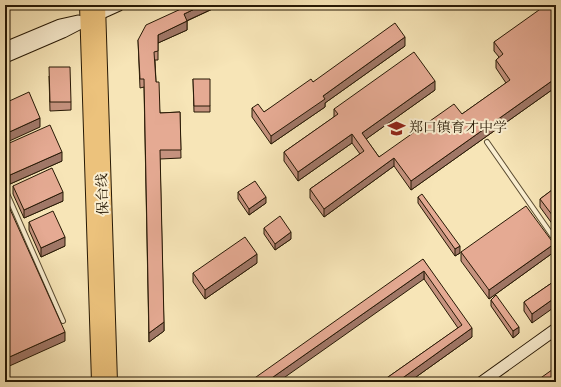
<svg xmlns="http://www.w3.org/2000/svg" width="561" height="387" font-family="'Sorts Mill Goudy','Noto Serif SC',serif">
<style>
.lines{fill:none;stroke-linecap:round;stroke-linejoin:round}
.lane-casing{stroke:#5b4c32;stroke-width:6}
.secondary-casing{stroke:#271905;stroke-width:13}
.highway-casing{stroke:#271905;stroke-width:16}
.lane{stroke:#faeed0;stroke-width:4}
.secondary{stroke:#faeed0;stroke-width:11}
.highway{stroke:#ecc27c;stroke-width:14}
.wall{fill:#c5927e;stroke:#271905}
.shaded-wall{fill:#a07767;stroke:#271905}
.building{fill:#e5aa93;stroke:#271905}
.labels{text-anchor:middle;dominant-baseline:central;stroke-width:4;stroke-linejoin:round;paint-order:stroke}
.poi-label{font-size:14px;fill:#271905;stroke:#faeed0;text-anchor:start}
.street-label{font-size:14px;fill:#271905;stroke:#faeed0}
</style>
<rect width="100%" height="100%" fill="#f7e5b7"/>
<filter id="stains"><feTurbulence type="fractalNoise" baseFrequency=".005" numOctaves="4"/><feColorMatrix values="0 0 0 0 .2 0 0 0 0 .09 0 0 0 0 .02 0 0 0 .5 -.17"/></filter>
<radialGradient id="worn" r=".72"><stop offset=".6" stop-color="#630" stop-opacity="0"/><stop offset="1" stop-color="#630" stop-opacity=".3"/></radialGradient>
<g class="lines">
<defs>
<path id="lane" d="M487 142 556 241
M5 189 63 321"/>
<path id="secondary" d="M5 48 60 25 78 21
M5 57 63 32 88 19 119 5
M482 382 556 329"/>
<path id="highway" d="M87 5 99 382
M98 5 110 382"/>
</defs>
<use href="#lane" class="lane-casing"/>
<use href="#secondary" class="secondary-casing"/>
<use href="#highway" class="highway-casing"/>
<use href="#lane" class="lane"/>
<use href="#secondary" class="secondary"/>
<use href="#highway" class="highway"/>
</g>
<path class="wall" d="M179 5H221L187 21V30L158 43V60H155L156 82 160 113 180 112 181 158 160 159 164 331 149 342 144 87 140 88 138 40 179 10Z
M556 5V87L411 190 394 166 324 217 310 198V189L360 154 352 143 298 181 284 161V152L334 117V109L435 90 366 139 379 157 462 114 506 83 496 68V60L499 57 494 51V42Z
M405 46 325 103V107L271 144 252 117V108L264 112 313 82Z
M49 76 71 102V110L50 111Z
M193 79 210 106V112H194Z
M5 145 62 161 10 184 5 173Z
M13 186 63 201 24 218 13 194Z
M556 187V229L540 207V199Z
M238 192 266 203 249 215 238 199Z
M418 197 460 253 455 256 418 203Z
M29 222 65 246 41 257 29 230Z
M264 228 291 239 275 250 264 234Z
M461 252H554L489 299 461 261Z
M423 259 472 337 409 382H381L458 328 424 279Z
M257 263 205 299 193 282V273Z
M556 280 532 323 524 311V302Z
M491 300 519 333 513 338 491 306Z"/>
<path class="shaded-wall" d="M203 5H221L184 22V14Z
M6 12V21H5V13Z
M187 21V30L158 43V35Z
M405 37V46L325 103V107L271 144V136L323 96Z
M556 78V87L411 190V181Z
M435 81V90L362 142V133Z
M40 118V127L5 143V134Z
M352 134V143L298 181V172Z
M62 152V161L10 184V175Z
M394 158V166L324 217V209Z
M63 192V201L24 218V210Z
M266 197V203L249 215V209Z
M291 232V239L275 250V244Z
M65 237V246L41 257V248Z
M554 244V252L489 299V290Z
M460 246V253L455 256V249Z
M257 254V263L205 299V290Z
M424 271V279L278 382H266Z
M556 297V306L532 323V314Z
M164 322V331L149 342V333Z
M519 327V333L513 338V331Z
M472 328V337L409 382H397Z
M65 332V341L5 368V359Z"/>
<path class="building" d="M181 5H203L184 14 187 21 158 35V51L154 52 156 82H159L160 113 180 112 181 150H160L164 322 149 333 144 79H140L138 40 146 25 183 8Z
M546 5H556V40H555L556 41V78L411 181 394 158 324 209 310 189 364 151 352 134 298 172 284 152 338 114 334 109 414 52 435 81 362 133 379 157 454 104 462 114 510 80 496 60 503 54 494 42Z
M395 23 405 37 323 96 325 99 271 136 252 108 258 104 264 112 311 79 313 82Z
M49 67H70L71 102H50Z
M193 79H210V106H194Z
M29 92 40 118 5 134V103Z
M50 125 62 152 10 175 5 164V145Z
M52 168 63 192 24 210 13 186Z
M255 181 266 197 249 209 238 192Z
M556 187V220L540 199Z
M422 194 460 246 455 249 418 197Z
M5 198 65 332 5 359Z
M526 206 554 244 489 290 461 252Z
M53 211 65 237 41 248 29 222Z
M280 216 291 232 275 244 264 228Z
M245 237 257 254 205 290 193 273Z
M423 259 472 328 397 382H381L462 325 424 271 266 382H249Z
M556 280V297L532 314 524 302Z
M496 295 519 327 513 331 491 300Z
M556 367V382H535Z"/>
<defs>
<symbol id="school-bare" viewBox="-9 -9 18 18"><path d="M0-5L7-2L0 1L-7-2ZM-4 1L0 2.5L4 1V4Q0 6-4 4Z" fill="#8f2418" stroke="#faeed0" stroke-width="2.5" paint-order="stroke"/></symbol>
</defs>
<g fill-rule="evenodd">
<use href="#school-bare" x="384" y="116" width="25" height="25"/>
</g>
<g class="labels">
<g class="poi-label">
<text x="409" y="129">郑口镇育才中学</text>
</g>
<g class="street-label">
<text transform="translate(104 194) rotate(-92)">保台线</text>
</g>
</g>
<rect width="561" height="387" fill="none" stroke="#f7e5b7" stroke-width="20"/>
<rect x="6" y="6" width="549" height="375" fill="none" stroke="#271905" stroke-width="2"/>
<rect x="10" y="10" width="541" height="367" fill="none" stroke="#271905"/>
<rect width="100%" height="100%" filter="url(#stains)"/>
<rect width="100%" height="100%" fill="url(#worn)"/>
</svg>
